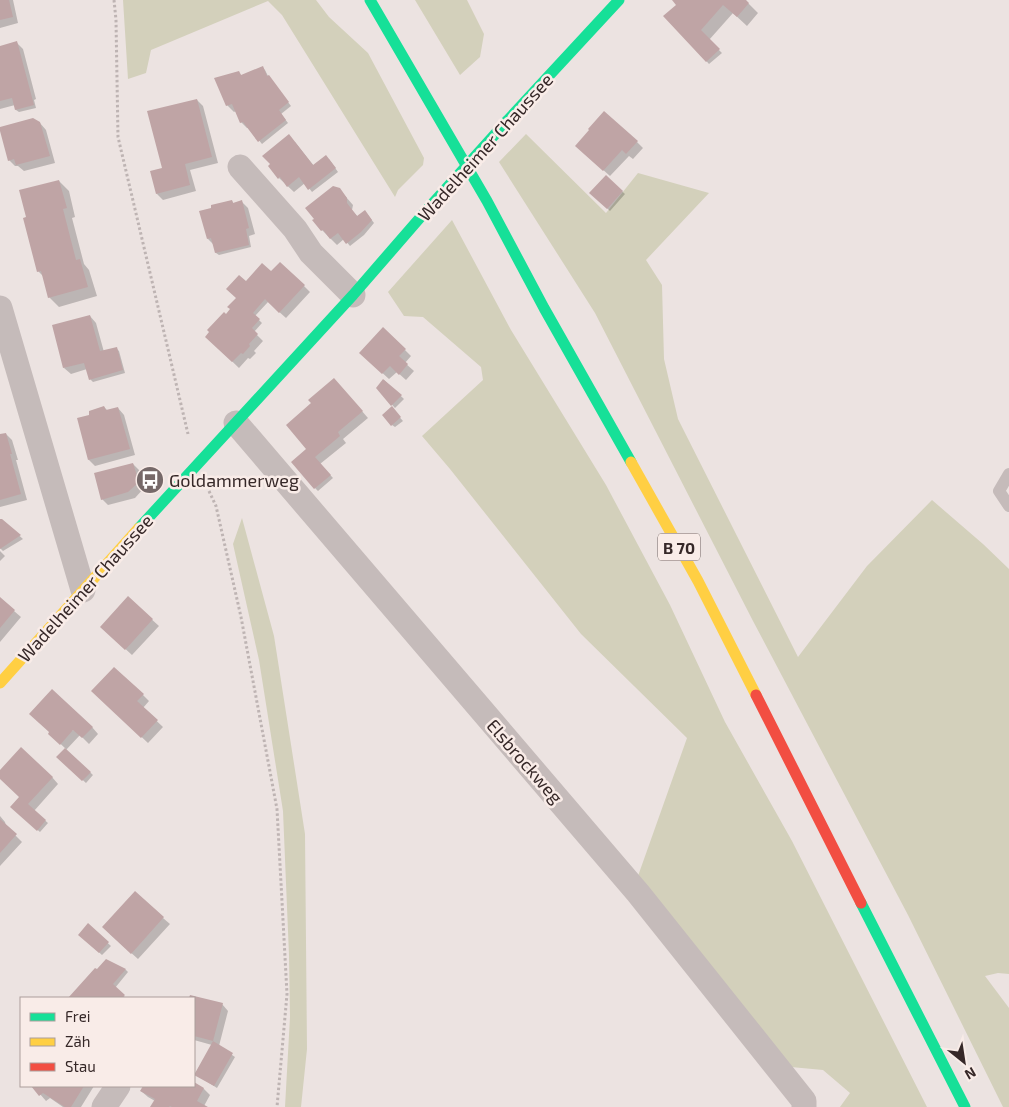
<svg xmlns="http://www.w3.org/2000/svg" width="1009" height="1107" font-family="'Exo 2',sans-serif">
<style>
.green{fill:#d3d0bb}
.shadow{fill:#0003}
.building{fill:#bfa4a5}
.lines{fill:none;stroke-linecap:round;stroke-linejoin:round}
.path{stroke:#beb4b3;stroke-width:3;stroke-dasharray:2.5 2.5;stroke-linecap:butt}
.lane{stroke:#c5bbba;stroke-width:12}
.street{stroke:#c5bbba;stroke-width:25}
.fast{stroke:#16e098;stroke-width:11}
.slow{stroke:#ffcf43;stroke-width:11}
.jam{stroke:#f24e42;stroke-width:11}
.fast-bridge{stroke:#16e098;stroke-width:11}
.labels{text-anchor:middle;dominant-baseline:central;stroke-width:5;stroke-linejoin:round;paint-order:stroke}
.shield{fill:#f9ece8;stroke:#706362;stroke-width:1}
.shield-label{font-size:16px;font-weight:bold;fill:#362828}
.street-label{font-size:18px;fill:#362828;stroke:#f9ece8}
.poi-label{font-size:18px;fill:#362828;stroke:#f9ece8;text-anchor:start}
</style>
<rect width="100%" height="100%" fill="#ece3e1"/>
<path class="green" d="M123 0H316L329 17 368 53 424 158 423 165 398 190 395 197 282 15 268 1 151 50 146 73 128 79Z
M415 0H467L484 34 480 57 460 75Z
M526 134 606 213 638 173 709 193 646 260 662 285 664 359 678 419 798 657 867 566 932 500 983 544 1009 569V974L998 973 985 976 1009 1008V1107H1003L908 915 753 621 595 313 499 162Z
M452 220 511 330 606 485 670 605 725 722 792 841 927 1107H840L850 1093 823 1070 791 1067 638 876 687 738 581 634 450 469 422 436 483 380 481 367 423 317 404 316 388 292Z
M242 518 274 636 305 834 307 1049 301 1107H285L290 1017 289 955 283 811 259 660 233 544Z"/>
<path class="shadow" d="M0 0H13L18 23 0 28Z
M673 0H745L758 13 747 26 733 13 709 40 722 53 709 64 665 16 678 5Z
M17 43 23 49 36 99 34 100 36 108 19 112 16 110 15 105 0 109V47Z
M262 67 265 70 268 76 291 106 281 114 288 123 262 144 249 128H247L241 122 236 111 234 112 227 105 239 73 242 76Z
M197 100 203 106 218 163 190 170 196 191 163 200 157 194 163 169Z
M40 123 46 130 55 163 24 171 18 166H15L9 160Z
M295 142 314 166 329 159 338 172 312 192 305 183 294 192 279 178Z
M637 142 643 148 633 159 629 156 610 176 583 152Z
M606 177 625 194 610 211 591 193Z
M59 181 69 191 75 217 72 218 84 264 89 270 97 296 59 307 49 297 44 277 38 271 28 217Z
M339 189 353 205 352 210 358 217 368 215 374 223 364 235 350 246 344 239 337 245 322 230Z
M232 201 234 204 242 202 248 208 255 234 249 236 251 247 219 255 216 253 214 245 208 239 213 209Z
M271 273 304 286 310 292 286 318 268 302 255 316 262 323 254 332 263 341 254 351 256 353 250 359 248 358 239 368 213 343 226 316 246 283Z
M90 316 96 323 104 352 116 348 119 351 125 373 93 382 90 379 87 369 71 374 64 368Z
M405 350 411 356 405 363 414 371 406 380 397 372 389 379 367 359Z
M384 380 404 399 395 408 377 388Z
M340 386 368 418 343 439 346 443 320 464 333 478 318 491 315 488 308 449Z
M104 407 108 411 118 408 124 415 135 455 95 466 89 460 91 416Z
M394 411 403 421 395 427 392 425Z
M6 434 12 440 18 460H16L27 500 0 507V436Z
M133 464 139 470 144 488 135 498 108 505 102 499Z
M0 520H2L23 539 3 551 0 548Z
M0 551 5 556 0 561Z
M128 598 159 626 132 655 108 633Z
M0 599 21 617 0 642Z
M143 695 149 701 143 708 163 727 148 743 99 697Z
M92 727 98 734 89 744 80 735 66 750 93 775 86 783 58 757 66 749 50 734Z
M0 772 52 777 58 784 34 811 48 823 40 832 12 807 21 797 0 778Z
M0 816 5 822 6 826 22 842 0 866Z
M163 918 170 924 138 959 110 934Z
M88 925 111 946 102 955 80 935Z
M106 961 126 970 128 972 115 988 126 998H70L95 970 102 973Z
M191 996 222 1004 228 1011 219 1046 235 1057 217 1088 195 1074 212 1045 194 1040V998H190Z
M194 1083 204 1089 210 1095 204 1106 206 1107H151L155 1101 148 1097 141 1091 144 1086H194Z
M33 1086H94L81 1107H63L50 1098 46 1101Z"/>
<path class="building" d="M0 0H9L13 17 0 20Z
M672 0H746L749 3 737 17 723 5 701 30 720 49 706 62 663 16 676 5Z
M17 41 34 105 15 110 12 98 0 101V46Z
M263 66 267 76 269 75 289 102 279 110 286 120 258 142 243 122 240 123 232 104 226 106 214 78 239 71 241 75Z
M197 99 212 157 185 164 190 185 156 194 150 171 162 168 147 111Z
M604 111 638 141 626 154 622 150 603 171 575 146 589 130 588 129Z
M33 118 40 122 50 156 16 165 14 159 8 161 0 131V127Z
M289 134 313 165 326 155 336 168 308 190 299 177 287 187 280 177 278 179 268 166 270 164 262 156Z
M606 175 623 191 607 209 589 193Z
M59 180 67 208 63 209 76 260 80 259 88 287 48 298 41 271 37 272 23 218 26 217 19 190Z
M333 186 340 188 347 198V203L357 216 365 210 372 220 361 232 346 244 338 233 330 239 323 230 321 231 312 220 314 219 305 208Z
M232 200 233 203 242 200 249 228 246 229 249 245 215 253 211 238 207 239 199 211 211 208V205Z
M280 262 305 285 279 313 265 299 253 313 260 319 252 328 258 334 249 344 250 346 243 354 241 353 232 362 205 337 209 332 207 330 224 312 226 314 230 309 227 307 236 298 226 289 239 275 246 281 262 263 271 271Z
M90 315 100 351 117 347 123 370 89 380 84 363 63 368 52 325Z
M383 327 406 349 399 356 408 364 399 375 390 366 382 374 359 353Z
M334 378 363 411 338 432 340 436 315 457 331 475 314 489 291 462 306 449 286 425 311 403 308 400Z
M383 379 402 395 391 406 376 388Z
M104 406 106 410 118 407 130 449 88 460 77 418 89 415V411Z
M392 406 401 417 391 426 382 415Z
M6 433 12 454H10L21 494 0 500V434Z
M133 463 139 482 128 492 101 500 94 473Z
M0 519H2L21 535 0 549Z
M128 596 153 619 125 650 100 627Z
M0 597 15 610 0 628Z
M114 667 144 694 137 701 158 720 141 738 91 691Z
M52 689 93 727 82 738 73 730 60 745 48 734 49 732 29 714Z
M21 747 53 777 28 804 46 820 37 831 10 807 19 797 0 779V770Z
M65 748 91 772 82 781 56 757Z
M0 819 17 834 0 853Z
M135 891 164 917 131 954 102 927Z
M88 923 109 942 99 953 78 935Z
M106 959 126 969 113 984 125 995 122 998H68L95 968 97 969Z
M190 995 223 1003 213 1041 233 1053 214 1086 194 1075 213 1041 194 1036V998H189Z
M194 1082 204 1088 197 1101 208 1107H172L170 1106 169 1107H150L155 1099 140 1091 143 1086H194Z
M31 1086H84L71 1107H65L43 1093 39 1096Z"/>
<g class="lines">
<path class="path" d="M114 0 116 20 118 137 188 434
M209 491 216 506 241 617 277 809 287 994 277 1107"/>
<path class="lane" d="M1009 474 999 491 1009 506"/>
<path class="street" d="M240 167 295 229 311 253 353 295
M0 308 83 590
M236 423 638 893 804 1101V1107
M104 1107 118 1086"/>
<path class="fast" d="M370 0 487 201 544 308 631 462
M507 121 619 0
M139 528 353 295 425 212
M861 903 965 1107"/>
<path class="slow" d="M631 462 698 581 756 695
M0 683 139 528"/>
<path class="jam" d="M756 695 861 903"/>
<path class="fast-bridge" d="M425 212 507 121"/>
</g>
<defs>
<symbol id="bus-disc" viewBox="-11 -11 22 22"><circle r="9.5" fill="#766969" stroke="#f9ece8"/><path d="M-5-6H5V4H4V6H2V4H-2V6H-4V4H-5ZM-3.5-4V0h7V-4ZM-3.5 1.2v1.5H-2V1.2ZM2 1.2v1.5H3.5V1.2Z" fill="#fff"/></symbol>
</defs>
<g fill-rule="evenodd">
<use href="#bus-disc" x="134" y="464" width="32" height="32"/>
</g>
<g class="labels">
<rect class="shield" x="658" y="533.5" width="42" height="27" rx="4"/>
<g class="shield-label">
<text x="679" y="547">B 70</text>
</g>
<g class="street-label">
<text transform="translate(485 147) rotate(-48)">Wadelheimer Chaussee</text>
<text transform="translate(85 588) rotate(-48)">Wadelheimer Chaussee</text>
<text transform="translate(525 761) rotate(49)">Elsbrockweg</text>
</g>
<g class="poi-label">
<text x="169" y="480">Goldammerweg</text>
</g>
</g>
<rect x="20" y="997" width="175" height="90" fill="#f9ece8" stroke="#ab9e9b"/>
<rect x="30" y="1013" width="25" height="8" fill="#16e098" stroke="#ab9e9b"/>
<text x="65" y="1022" font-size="15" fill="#362828">Frei</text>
<rect x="30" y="1038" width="25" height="8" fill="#ffcf43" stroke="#ab9e9b"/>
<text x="65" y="1047" font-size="15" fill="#362828">Zäh</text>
<rect x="30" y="1063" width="25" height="8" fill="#f24e42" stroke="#ab9e9b"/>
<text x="65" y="1072" font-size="15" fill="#362828">Stau</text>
<g transform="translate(964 1062) rotate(150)" stroke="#f9ece8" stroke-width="4" paint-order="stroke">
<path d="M0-4L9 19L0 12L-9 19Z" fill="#362828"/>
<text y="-8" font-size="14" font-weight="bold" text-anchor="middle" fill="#362828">N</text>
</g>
</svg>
